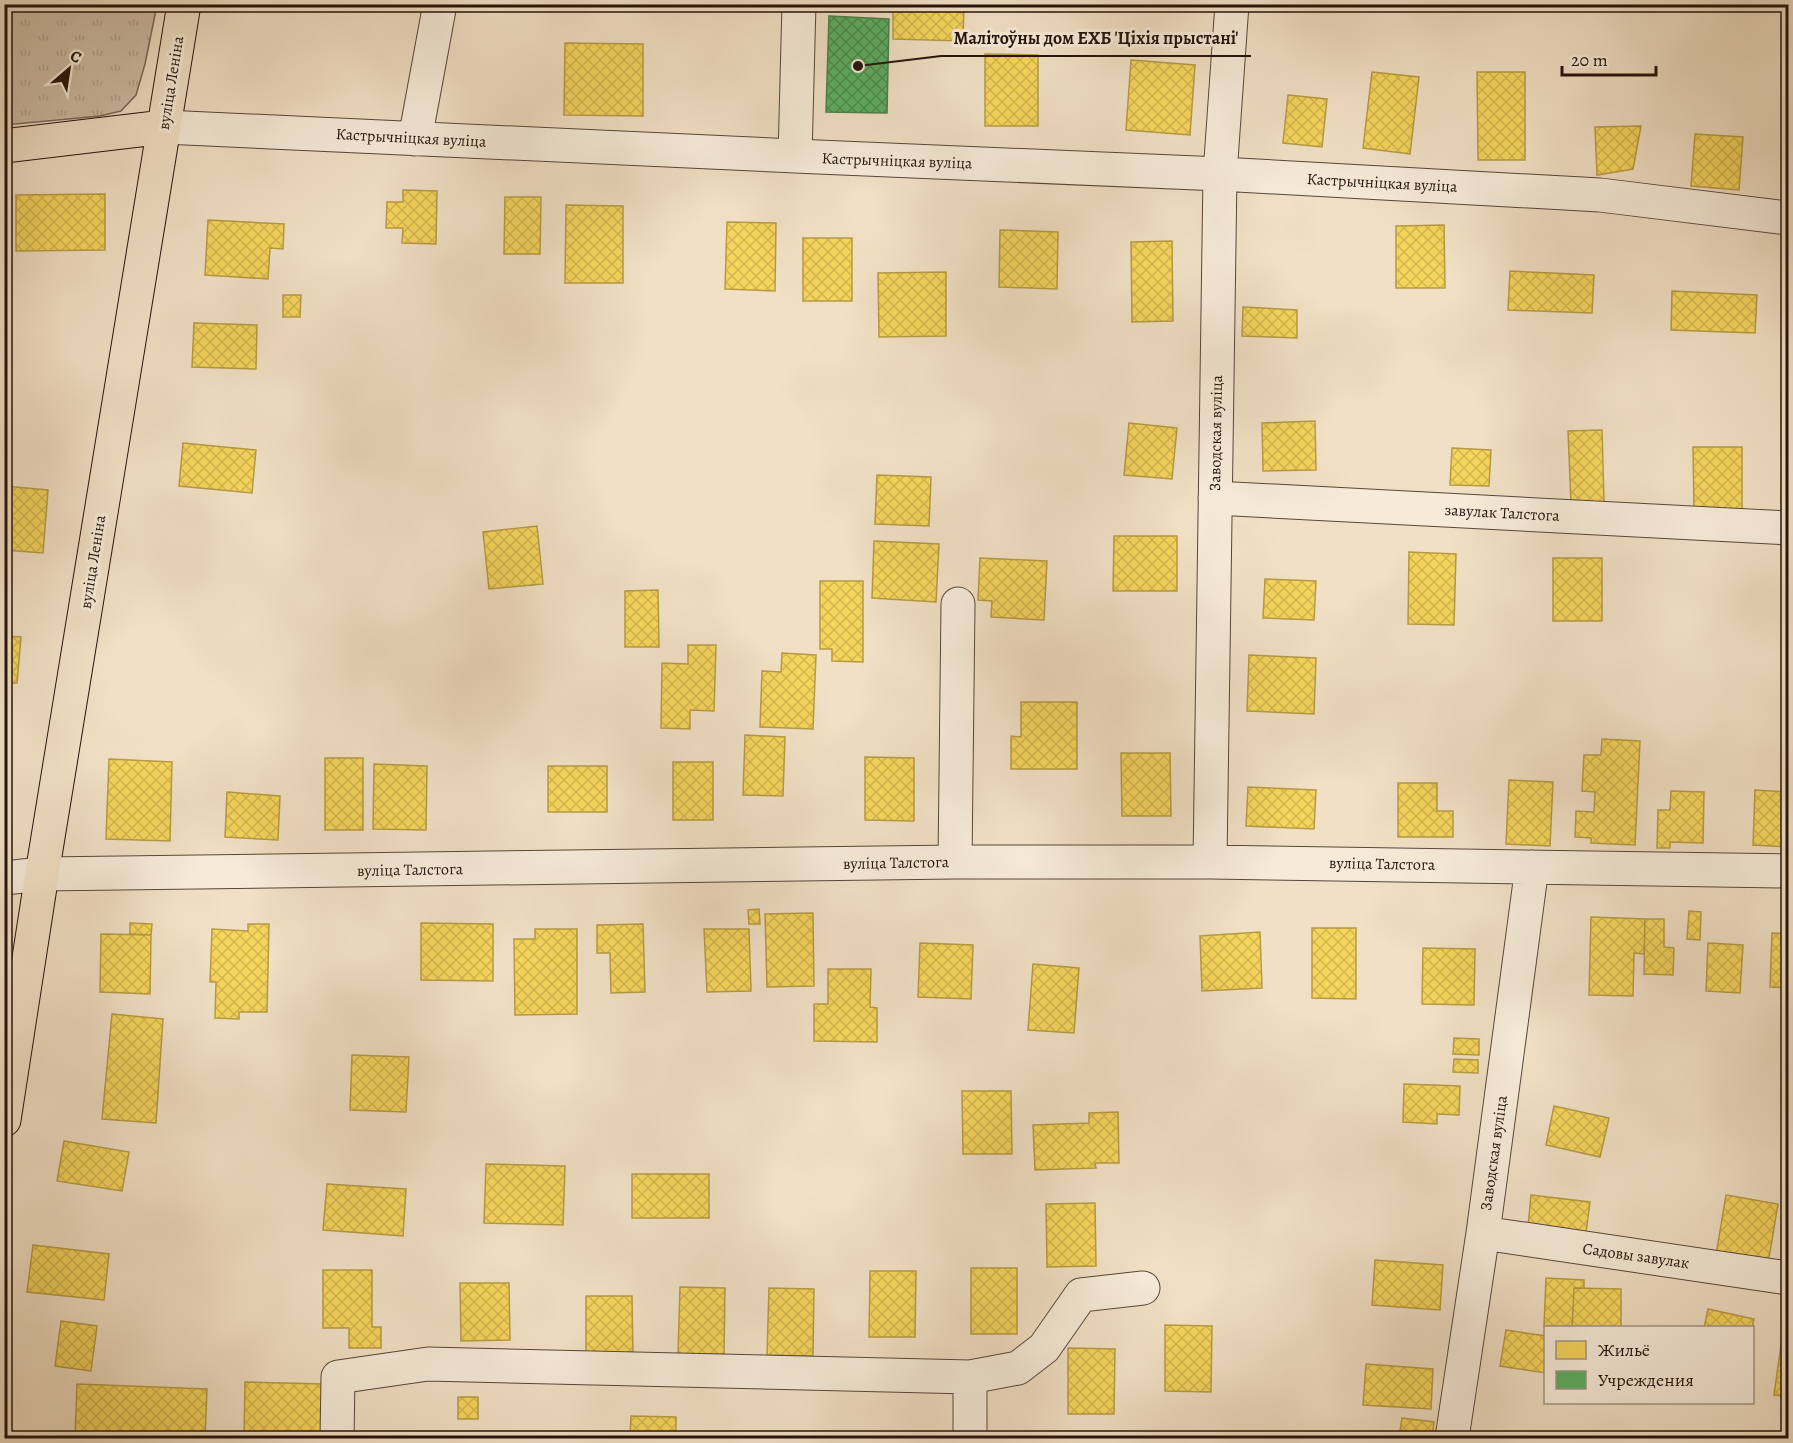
<svg xmlns="http://www.w3.org/2000/svg" width="1793" height="1443" font-family="Alegreya,serif">
<style>
.grass{fill:url(#grass-tufts);stroke:#7a6859;stroke-width:1.5}
.homes{fill:url(#homes-cross-hatch);stroke:#b79b44;stroke-width:1.5}
.public{fill:url(#public-cross-hatch);stroke:#4a8048;stroke-width:1.5}
.lines{fill:none;stroke-linecap:round;stroke-linejoin:round}
.minor-casing{stroke:#58463a;stroke-width:35}
.major-casing{stroke:#25130c;stroke-width:35}
.minor{stroke:#f6ebd9;stroke-width:33}
.major{stroke:#f1e0c5;stroke-width:33}
.labels{text-anchor:middle;dominant-baseline:central;stroke-width:6;stroke-linejoin:round;paint-order:stroke}
.street-label{font-size:16px;fill:#25130c;stroke:#f6ebd9}
.leader{fill:none;stroke:#25130c;stroke-width:2}
.callout-dot{fill:#25130c;stroke:#f6ebd9;stroke-width:2}
.callout-label{font-size:18px;text-anchor:middle;font-weight:bold;fill:#25130c;stroke:#f6ebd9;stroke-width:6;stroke-linejoin:round;paint-order:stroke}
</style>
<defs>
<pattern id="grass-tufts" width="24" height="20" patternUnits="userSpaceOnUse" patternTransform="scale(1.5)"><rect width="24" height="20" fill="#cebda6"/><path d="M3 7l-1-3M5 7V3M7 7l1-3M15 17l-1-3M17 17v-4M19 17l1-3" fill="none" stroke="#b1a28e"/></pattern>
<pattern id="homes-cross-hatch" width="8" height="8" patternUnits="userSpaceOnUse" patternTransform="scale(1.5)"><rect width="8" height="8" fill="#f6d55c"/><path d="M0 0l8 8M0 8l8-8" fill="none" stroke="#d3b64f"/></pattern>
<pattern id="public-cross-hatch" width="8" height="8" patternUnits="userSpaceOnUse" patternTransform="scale(1.5)"><rect width="8" height="8" fill="#5aae61"/><path d="M0 0l8 8M0 8l8-8" fill="none" stroke="#4a8c4e"/></pattern>
</defs>
<rect width="100%" height="100%" fill="#f1e0c5"/>
<filter id="stains"><feTurbulence type="fractalNoise" baseFrequency=".00333" numOctaves="4"/><feColorMatrix values="0 0 0 0 .2 0 0 0 0 .09 0 0 0 0 .02 0 0 0 .5 -.17"/></filter>
<radialGradient id="worn" r=".72"><stop offset=".6" stop-color="#630" stop-opacity="0"/><stop offset="1" stop-color="#630" stop-opacity=".3"/></radialGradient>
<path class="grass" d="M5 4 157 5 145 64 136 95 121 111 100 116 5 125Z"/>
<path class="homes" d="M675 4H750L749 11Z
M893 4H964L963 41 893 39Z
M565 43 643 44V116L564 115Z
M985 54 1038 55V126H985Z
M1131 60 1195 65 1190 135 1126 130Z
M1372 72 1419 77 1410 154 1363 148Z
M1477 72H1525V160H1478Z
M1288 95 1327 99 1322 147 1283 143Z
M1641 126 1633 169 1597 175 1595 127Z
M1695 134 1743 137 1739 190 1691 186Z
M403 190 437 191 436 244 402 243 403 228H386L387 202H403Z
M105 194V250L16 251V195Z
M505 197H541L540 254H504Z
M566 205 623 206V283H565Z
M208 220 284 224 283 249 270 248 268 279 205 275Z
M727 222 776 223 775 291 725 289Z
M1444 225 1445 288H1396V226Z
M1000 230 1058 232 1057 289 999 287Z
M803 238H852V301H803Z
M1172 241 1173 321 1132 322 1131 242Z
M1510 271 1594 275 1592 313 1508 310Z
M946 272V336L879 337 878 273Z
M1672 291 1757 295 1755 333 1671 330Z
M283 295H301L300 317H283Z
M1243 307 1297 310V338L1242 336Z
M194 323 257 325 256 369 192 367Z
M1315 421 1316 470 1263 471 1262 423Z
M1129 423 1177 428 1172 479 1124 475Z
M1602 430 1604 502 1571 504 1568 431Z
M1783 437H1788V503L1781 502Z
M183 443 256 450 252 493 179 486Z
M1693 447H1742V509H1694Z
M1452 448 1491 450 1489 486 1450 485Z
M877 475 931 477 929 526 875 524Z
M4 486 48 490 43 553 4 550Z
M537 526 543 584 489 589 483 532Z
M1114 536H1177V591H1113Z
M874 541 939 544 936 602 872 598Z
M1409 552 1456 554 1454 625 1408 624Z
M980 558 1047 561 1044 620 991 617 992 601 978 600Z
M1553 558H1602V621H1553Z
M1265 579 1316 581 1314 620 1263 618Z
M820 581H863V662L832 661V649H820Z
M658 590 659 647H625V591Z
M4 636 21 637 17 683H4Z
M688 645H716L714 711 690 710V729L661 728 662 663 688 664Z
M782 653 816 655 813 729 760 727 762 671 781 672Z
M1249 655 1316 658 1314 714 1247 711Z
M1021 702H1077V769H1011V736L1021 737Z
M745 735 785 737 783 796 743 795Z
M1602 739 1640 741 1635 845 1591 843V838L1575 837 1576 811 1594 812 1595 792 1582 791 1584 755H1601Z
M1121 753H1170L1171 816H1122Z
M865 757 914 758V821L865 820Z
M325 758H363V830H325Z
M109 759 172 762 170 841 106 839Z
M673 762H713V820H673Z
M374 764 427 766 426 830 373 829Z
M548 766H607V812H548Z
M1509 780 1553 782 1550 846 1506 844Z
M1398 783H1437V811H1453V837H1398Z
M1248 787 1316 790 1314 829 1246 826Z
M1755 790 1788 792V847L1753 845Z
M1671 791 1704 792 1703 843 1670 842V848H1657L1658 810H1670Z
M227 792 280 796 278 840 225 837Z
M759 909 760 924H749L748 910Z
M1689 911 1701 912 1700 940 1687 939Z
M813 913 814 986 767 987 765 914Z
M1591 917 1645 919 1644 954 1634 953 1633 996 1589 995Z
M1645 919H1664V947L1674 948 1673 975 1644 974Z
M130 923 152 924 151 935 130 934Z
M421 923 493 924V981L421 980Z
M248 924H269L267 1012H239V1019L215 1018 216 982H210L212 929 248 931Z
M643 924 645 992 611 993 610 953H597V925Z
M1312 928H1356V999L1312 998Z
M535 929H577V1014L515 1015 514 939H535Z
M704 929H749L751 991 707 992Z
M1260 932 1262 988 1202 991 1200 936Z
M1772 933 1788 934V988L1770 987Z
M101 934 151 935 150 994 100 992Z
M920 943 973 945 971 999 918 997Z
M1708 943 1743 945 1740 993 1706 991Z
M1423 948 1475 949 1474 1005 1422 1004Z
M1033 964 1079 968 1074 1033 1028 1030Z
M828 969H871L870 1007 877 1008V1042L814 1041V1004H828Z
M112 1014 163 1019 156 1123 102 1119Z
M1454 1038 1479 1039V1055L1453 1054Z
M352 1055 409 1057 406 1112 350 1110Z
M1454 1059 1478 1060V1073L1453 1072Z
M1404 1084 1460 1086 1459 1115 1437 1114V1124L1403 1122Z
M962 1091H1011L1012 1154H963Z
M1554 1106 1609 1118 1600 1157 1546 1145Z
M1118 1112 1119 1163H1095L1096 1168 1035 1170 1033 1125 1089 1123V1113Z
M64 1141 129 1152 122 1191 57 1181Z
M486 1164 565 1166 563 1225 484 1223Z
M632 1174H709V1218H632Z
M327 1184 406 1189 403 1236 323 1230Z
M1531 1195 1590 1202 1586 1233 1528 1227Z
M1726 1195 1778 1204 1768 1264 1716 1255Z
M1095 1203 1096 1266 1047 1267 1046 1204Z
M33 1245 109 1254 104 1300 27 1292Z
M1375 1260 1443 1265 1440 1310 1372 1305Z
M971 1268H1017V1334H971Z
M323 1270H372V1327H381V1348H349V1328H323Z
M870 1271H916L915 1337H869Z
M1546 1278 1584 1280V1288H1574L1572 1328 1544 1326Z
M460 1283H509L510 1340 461 1341Z
M680 1287 725 1288 724 1354H678Z
M769 1288 814 1289 813 1356 767 1355Z
M1574 1288 1621 1289V1328H1572Z
M586 1296H632L633 1356H586Z
M1708 1309 1754 1319 1752 1328H1704Z
M61 1321 97 1326 91 1371 55 1366Z
M1784 1324 1788 1325V1397L1774 1395Z
M1165 1325 1212 1326 1211 1392 1165 1391Z
M1506 1330 1546 1336V1373L1500 1366Z
M1068 1348 1115 1349 1114 1414H1068Z
M1366 1364 1433 1369 1431 1409 1363 1405Z
M245 1382 324 1384 323 1438H244Z
M77 1384 207 1389 205 1438 75 1436Z
M458 1397H478V1419H458Z
M631 1416 676 1417V1438H630Z
M1402 1418 1434 1422 1432 1438H1399Z
M461 1434H509V1438H461Z"/>
<path class="public" d="M829 16 889 19 887 113 826 112Z"/>
<g class="lines">
<defs>
<path id="minor" d="M164 127 795 156 1220 174 1600 195 1788 218
M415 139 440 4
M795 156 799 4
M1215 498 1788 528
M955 862 958 604
M1210 862 1220 174 1232 4
M4 878 42 874 955 862H1210L1788 871
M1483 1233 1788 1278
M970 1377 1018 1368 1044 1348 1081 1295 1143 1288
M337 1438 338 1377 428 1364 970 1377V1438
M1452 1438 1483 1233 1532 867"/>
<path id="major" d="M4 146 164 127
M4 1120 42 874 184 4"/>
</defs>
<use href="#minor" class="minor-casing"/>
<use href="#major" class="major-casing"/>
<use href="#minor" class="minor"/>
<use href="#major" class="major"/>
</g>
<g class="labels">
<g class="street-label">
<text transform="translate(171 83) rotate(-81)">вуліца Леніна</text>
<text transform="translate(411 138) rotate(3)">Кастрычніцкая вуліца</text>
<text transform="translate(897 161) rotate(2)">Кастрычніцкая вуліца</text>
<text transform="translate(1382 183) rotate(3)">Кастрычніцкая вуліца</text>
<text transform="translate(1216 433) rotate(-89)">Заводская вуліца</text>
<text transform="translate(1502 513) rotate(3)">завулак Талстога</text>
<text transform="translate(93 562) rotate(-81)">вуліца Леніна</text>
<text transform="translate(896 863) rotate(-1)">вуліца Талстога</text>
<text transform="translate(1382 864) rotate(1)">вуліца Талстога</text>
<text transform="translate(410 870) rotate(-1)">вуліца Талстога</text>
<text transform="translate(1494 1153) rotate(-82)">Заводская вуліца</text>
<text transform="translate(1636 1256) rotate(8)">Садовы завулак</text>
</g>
</g>
<path class="leader" d="M858 66L941 56H1251"/>
<circle class="callout-dot" cx="858" cy="66" r="6"/>
<g class="callout-label">
<text x="1096" y="44">Малітоўны дом ЕХБ 'Ціхія прыстані'</text>
</g>
<rect width="1793" height="1443" fill="none" stroke="#f1e0c5" stroke-width="24"/>
<rect x="6" y="6" width="1781" height="1431" fill="none" stroke="#25130c" stroke-width="3"/>
<rect x="12" y="12" width="1769" height="1419" fill="none" stroke="#25130c" stroke-width="1.5"/>
<rect x="1544" y="1326" width="210" height="78" fill="#f6ebd9" stroke="#a29587" stroke-width="1.5"/>
<rect x="1556" y="1341" width="30" height="18" fill="#f6d55c" stroke="#a29587" stroke-width="1.5"/>
<text x="1598" y="1356" font-size="18" fill="#25130c">Жильё</text>
<rect x="1556" y="1371" width="30" height="18" fill="#5aae61" stroke="#a29587" stroke-width="1.5"/>
<text x="1598" y="1386" font-size="18" fill="#25130c">Учреждения</text>
<g transform="translate(69 69) rotate(29)" stroke="#f6ebd9" stroke-width="4.5" paint-order="stroke">
<path d="M0-4.5L10 22L0 15L-10 22Z" fill="#25130c"/>
<text y="-9" font-size="16" font-weight="bold" text-anchor="middle" fill="#25130c">С</text>
</g>
<path d="M1562 66v9h94v-9" fill="none" stroke="#25130c" stroke-width="3"/>
<text x="1571" y="66" font-size="18" fill="#25130c" stroke="#f6ebd9" stroke-width="4.5" paint-order="stroke">20 m</text>
<rect width="100%" height="100%" filter="url(#stains)"/>
<rect width="100%" height="100%" fill="url(#worn)"/>
</svg>
